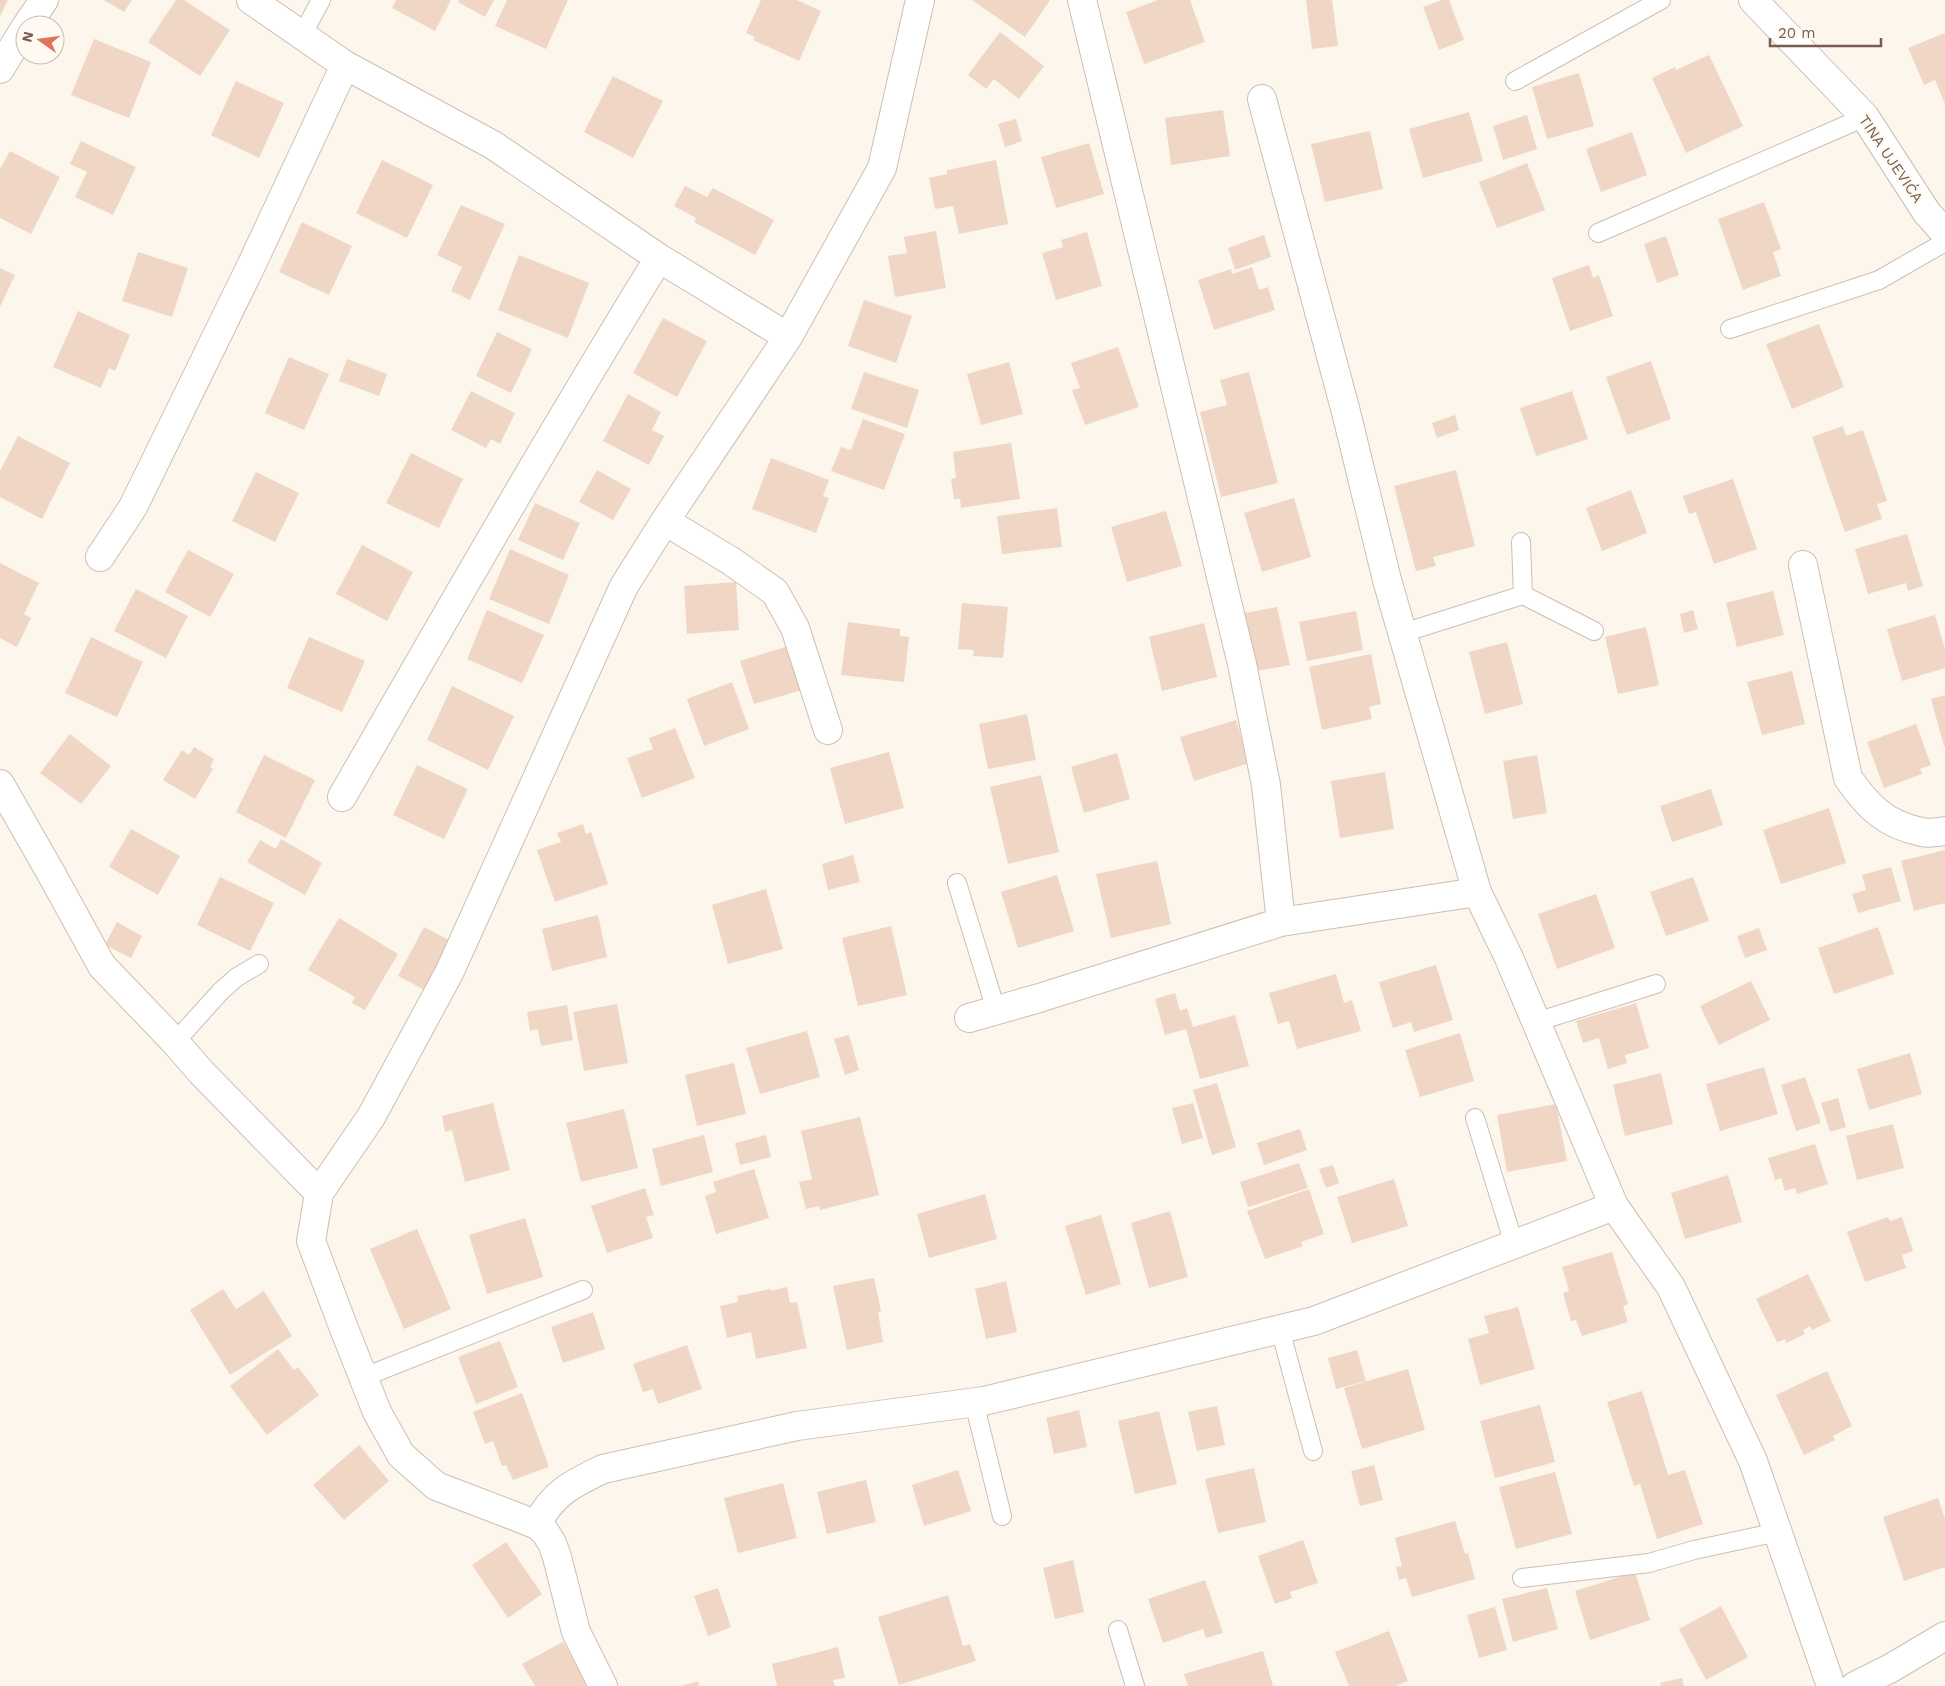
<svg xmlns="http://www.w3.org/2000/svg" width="1945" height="1686" font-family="'Work Sans',sans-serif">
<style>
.building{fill:#f0d6c5}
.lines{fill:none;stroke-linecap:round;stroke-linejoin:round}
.lane-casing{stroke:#cebeb1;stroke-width:20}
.street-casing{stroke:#cebeb1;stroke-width:30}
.lane{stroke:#fff;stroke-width:18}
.street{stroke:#fff;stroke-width:28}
.labels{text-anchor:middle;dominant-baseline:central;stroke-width:4.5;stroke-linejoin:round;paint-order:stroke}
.street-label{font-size:15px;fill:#775d4f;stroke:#fefaf3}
</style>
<rect width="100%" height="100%" fill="#fcf6ed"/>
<path class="building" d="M0 0H8L0 16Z
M104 0H132L124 12Z
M176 0H184L230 30 200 76 148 42Z
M396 0H451L435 31 392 8Z
M459 0H494L485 17 458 2Z
M507 0H568L546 49 495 26Z
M761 0H797L821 11 799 61 753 40 755 37 746 33Z
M972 0H1050L1025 37Z
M1158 0H1190L1205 42 1144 64 1126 12Z
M1306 0H1332L1338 46 1312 49Z
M1442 0H1449L1464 40 1439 50 1423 7Z
M1000 32 1044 66 1019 99 994 79 986 89 968 75Z
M1945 33V104L1935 80 1924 85 1908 48Z
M94 39 151 62 129 118 71 95Z
M1709 55 1743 126 1686 153 1652 78 1675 67 1676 70Z
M1579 73 1594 126 1547 139 1532 87Z
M613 76 663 101 633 158 584 132Z
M236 81 284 103 259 158 211 135Z
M1223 110 1230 156 1171 165 1165 118Z
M1469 112 1483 161 1423 178 1409 129Z
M1527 115 1537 149 1503 160 1493 126Z
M1016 119 1022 141 1005 147 998 124Z
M1370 131 1383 189 1325 202 1311 144Z
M1632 132 1647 175 1601 192 1586 149Z
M81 141 136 167 113 215 75 197 87 172 70 164Z
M1089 143 1104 194 1056 208 1041 157Z
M10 151 60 177 31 234 0 218V169Z
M382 160 433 185 407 238 356 213Z
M996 160 1008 224 959 234 953 206 935 209 929 178 947 174V170Z
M1527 163 1545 210 1497 228 1479 182Z
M685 186 707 197 713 188 774 220 755 255 694 222 696 218 674 206Z
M1764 202 1781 249 1773 252 1781 276 1743 290 1718 219Z
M461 205 505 224 470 300 451 291 462 267 437 255Z
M302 222 352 246 329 295 279 272Z
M936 231 946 288 895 297 888 256 907 253 904 237Z
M1087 232 1102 286 1056 300 1042 253 1063 247 1061 240Z
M1264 235 1271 257 1235 270 1228 248Z
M1666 236 1679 275 1657 283 1644 244Z
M138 252 188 268 172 317 122 301Z
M519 255 589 283 568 338 498 310Z
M1589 265 1593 278 1599 275 1613 316 1570 331 1552 278Z
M1252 267 1259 290 1268 287 1275 310 1214 330 1198 280 1231 269 1232 274Z
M0 268 15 275 0 307Z
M864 300 912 316 896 363 848 346Z
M78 311 130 335 115 371 109 368 101 388 53 367Z
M663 318 707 341 677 397 633 373Z
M1819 324 1844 387 1792 409 1766 344Z
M497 332 532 349 511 393 476 376Z
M1118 347 1139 407 1085 425 1072 390 1080 388 1071 363Z
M289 357 329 374 304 430 265 413Z
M347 359 387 374 379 396 339 381Z
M1651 361 1671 419 1627 435 1606 377Z
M1009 362 1023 414 981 425 967 374Z
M864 372 919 390 907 428 851 409Z
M1249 372 1278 483 1221 497 1200 412 1227 405 1220 380Z
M471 391 515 413 500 444 491 439 486 448 451 430Z
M1572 391 1588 439 1536 456 1520 408Z
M628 394 661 412 652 430 664 436 649 465 603 441Z
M1455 415 1459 430 1437 438 1432 423Z
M863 419 905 434 884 490 831 471 841 447 851 450Z
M1843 426 1846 436 1863 430 1887 501 1877 504 1882 519 1845 532 1812 437Z
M18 436 70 463 42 519 0 497V471Z
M1011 443 1020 499 961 508 960 499H954L951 479 956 478 953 452Z
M411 453 463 479 439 528 386 503Z
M771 458 829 480 823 496 829 498 816 533 752 509Z
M597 470 631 489 613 520 579 502Z
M1456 470 1475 546 1433 557 1436 566 1416 571 1394 486Z
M256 472 299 493 275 542 232 521Z
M1733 479 1757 549 1714 564 1696 512 1689 514 1683 496Z
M1631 490 1647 533 1602 551 1586 508Z
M1294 498 1311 557 1262 572 1244 513Z
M535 503 580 523 563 560 518 540Z
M1057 508 1062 547 1002 554 997 516Z
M1166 511 1182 566 1127 582 1111 527Z
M1907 534 1923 586 1908 591 1906 583 1868 594 1855 549Z
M362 545 413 572 387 621 336 594Z
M510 549 569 575 549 624 489 599Z
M188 550 234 574 210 617 165 592Z
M0 563 39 583 24 614 31 618 17 647 0 638Z
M736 582 739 630 687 634 684 586Z
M136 589 188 616 166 658 114 631Z
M1773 591 1784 635 1737 647 1726 603Z
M962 603 1008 607 1003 658 973 656 974 650 958 649Z
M1277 607 1290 665 1257 671 1245 613Z
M487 610 544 635 522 683 467 659Z
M1693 610 1698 629 1684 633 1680 614Z
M1356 611 1363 650 1307 661 1299 622Z
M1935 615 1945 649V668L1902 681 1887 629Z
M848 622 900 629V636L909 637 904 682 841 675Z
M1204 623 1217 677 1162 691 1149 637Z
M1646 627 1659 685 1618 694 1605 637Z
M91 637 143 662 117 717 65 693Z
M309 637 365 661 342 712 287 688Z
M1507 642 1523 704 1485 714 1469 652Z
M792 645 805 689 754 704 740 661Z
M1371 654 1381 704 1369 707 1372 719 1322 730 1309 667Z
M1792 671 1805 724 1762 735 1747 682Z
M732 682 749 729 704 746 687 699Z
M452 686 514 716 488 770 427 740Z
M1945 695V746H1944L1931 699Z
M1027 714 1036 760 988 769 979 724Z
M1236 720 1249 763 1194 781 1180 737Z
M1916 724 1931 765 1920 769 1922 774 1884 788 1867 742Z
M675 728 695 778 642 798 627 758 653 749 649 738Z
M70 734 111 766 81 804 40 773Z
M194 747 214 759 210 767 213 769 195 799 163 780 182 750 189 755Z
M889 752 904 808 845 824 830 768Z
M1117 753 1130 799 1084 813 1071 767Z
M264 755 315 780 286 838 236 812Z
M1537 755 1547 813 1513 819 1503 761Z
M417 765 468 789 444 839 393 815Z
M1385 772 1394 829 1340 838 1331 781Z
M1041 775 1059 852 1008 864 990 787Z
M1711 789 1723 825 1672 842 1660 806Z
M1829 808 1846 863 1781 884 1763 830Z
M583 824 586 834 591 832 608 884 555 902 537 850 561 842 557 833Z
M131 829 180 856 158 895 109 867Z
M281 839 322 863 305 895 247 862 260 840 276 849Z
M1945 850V903L1914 911 1901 861Z
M853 855 860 882 828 890 822 864Z
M1157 861 1171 924 1111 938 1096 874Z
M1891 867 1901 901 1858 913 1852 894 1866 890 1862 875Z
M1057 875 1074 931 1018 948 1001 892Z
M220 877 274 903 250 951 197 925Z
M1693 877 1709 921 1666 936 1650 892Z
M766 889 783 949 728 964 712 905Z
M1596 894 1615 948 1557 969 1538 914Z
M598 915 607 957 552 971 542 929Z
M339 918 398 954 365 1010 352 1003 355 997 308 970Z
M117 922 142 936 131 958 105 945Z
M891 926 907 995 858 1006 842 938Z
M424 927 453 942 427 991 398 976Z
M1878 927 1894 974 1834 994 1818 948Z
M1759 928 1767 950 1745 958 1737 936Z
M1436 965 1453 1020 1414 1032 1411 1022 1393 1028 1379 982Z
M1336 974 1344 1003 1352 1000 1361 1031 1297 1049 1289 1021 1278 1024 1269 993Z
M1751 981 1770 1020 1719 1045 1700 1006Z
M1175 993 1180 1011 1187 1008 1193 1027 1235 1015 1249 1066 1200 1079 1186 1029 1165 1035 1155 999Z
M1636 1003 1649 1048 1625 1055 1627 1063 1608 1069 1599 1038 1583 1043 1576 1021Z
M617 1004 628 1063 584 1071 573 1012Z
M567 1005 573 1040 541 1046 538 1029 530 1031 527 1012Z
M807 1031 820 1077 760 1094 746 1048Z
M1460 1033 1474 1081 1420 1097 1405 1050Z
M849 1035 859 1070 845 1075 834 1039Z
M1910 1053 1922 1094 1869 1110 1857 1069Z
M734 1063 746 1114 697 1126 685 1075Z
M1764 1067 1778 1114 1720 1131 1706 1084Z
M1661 1073 1673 1124 1625 1136 1613 1085Z
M1805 1077 1821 1123 1796 1131 1781 1085Z
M1217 1083 1236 1147 1212 1155 1193 1090Z
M1838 1098 1846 1127 1830 1132 1821 1103Z
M493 1103 510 1170 465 1182 452 1130 445 1132 442 1116Z
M1193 1103 1203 1138 1182 1144 1172 1108Z
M1556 1104 1567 1161 1507 1172 1497 1115Z
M624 1109 638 1168 581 1182 566 1123Z
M860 1117 879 1195 820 1210 819 1206 806 1209 799 1182 812 1179 801 1131Z
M1893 1124 1904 1168 1857 1180 1846 1136Z
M1300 1129 1307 1150 1264 1165 1257 1143Z
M704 1135 713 1172 661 1186 652 1149Z
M766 1135 771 1157 740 1165 735 1143Z
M1815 1144 1828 1184 1797 1194 1795 1188 1785 1191 1781 1178 1775 1180 1768 1158Z
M1299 1163 1308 1188 1248 1207 1240 1182Z
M1333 1165 1339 1183 1326 1188 1319 1169Z
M754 1169 769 1218 716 1234 705 1196 716 1192 713 1182Z
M1728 1175 1742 1222 1685 1239 1671 1193Z
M1394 1179 1408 1226 1352 1243 1337 1197Z
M645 1188 654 1215 646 1217 653 1238 607 1253 591 1206Z
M1309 1189 1324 1234 1301 1242 1303 1246 1265 1259 1247 1211Z
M985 1194 997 1239 929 1258 917 1214Z
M1170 1211 1188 1277 1149 1288 1131 1223Z
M1101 1215 1121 1284 1086 1295 1065 1226Z
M1888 1217 1890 1221 1902 1217 1913 1251 1902 1255 1906 1268 1865 1282 1847 1232Z
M525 1218 543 1277 487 1294 469 1235Z
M417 1229 451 1309 404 1329 370 1249Z
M1612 1252 1628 1304 1623 1306 1628 1322 1582 1336 1576 1320 1571 1321 1563 1293 1569 1291 1562 1267Z
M1808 1274 1831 1321 1812 1330 1810 1326 1803 1330 1805 1334 1786 1343 1785 1339 1777 1342 1756 1299Z
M874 1278 881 1311 878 1312 883 1342 847 1350 833 1286Z
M1006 1281 1017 1332 986 1339 975 1289Z
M787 1287 790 1303 797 1302 807 1348 756 1359 751 1332 727 1338 720 1306 738 1302 737 1296 771 1289V1291Z
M223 1289 236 1309 264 1291 292 1336 230 1375 190 1310Z
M1518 1307 1535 1369 1480 1385 1468 1339 1489 1333 1484 1316Z
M593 1312 605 1349 563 1363 551 1327Z
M500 1341 518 1387 476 1404 458 1357Z
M687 1345 702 1389 658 1404 653 1389 643 1392 633 1364Z
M278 1349 294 1370 298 1367 319 1395 267 1435 230 1386Z
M1357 1350 1366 1381 1336 1389 1328 1358Z
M1408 1369 1425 1430 1362 1449 1344 1388Z
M1827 1371 1852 1426 1833 1436 1835 1440 1804 1455 1776 1395Z
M1642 1391 1668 1475 1685 1470 1703 1524 1657 1539 1640 1484 1634 1486 1607 1402Z
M522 1393 549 1467 513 1480 506 1465 502 1466 493 1441 485 1444 473 1412Z
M1540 1405 1555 1462 1495 1478 1480 1421Z
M1217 1406 1225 1445 1197 1451 1188 1412Z
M1079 1410 1087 1447 1054 1454 1046 1418Z
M1159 1411 1177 1484 1135 1494 1118 1421Z
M359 1445 389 1481 344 1520 313 1485Z
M1374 1465 1383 1500 1360 1506 1351 1471Z
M1254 1468 1266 1522 1218 1533 1205 1479Z
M958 1470 971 1511 924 1526 912 1485Z
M1555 1472 1572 1534 1516 1549 1499 1487Z
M866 1480 876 1522 827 1534 817 1492Z
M783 1483 797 1538 738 1553 724 1498Z
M1938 1498 1945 1519V1567L1904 1581 1883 1517Z
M1455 1521 1465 1554 1468 1553 1475 1579 1412 1597 1406 1578 1399 1580 1396 1567 1402 1566 1395 1538Z
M1303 1540 1318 1583 1290 1592 1292 1598 1275 1604 1258 1556Z
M506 1542 542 1594 508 1618 472 1565Z
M1073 1560 1084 1612 1055 1619 1043 1568Z
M1635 1572 1650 1620 1590 1640 1575 1591Z
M1205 1580 1223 1633 1206 1638 1203 1629 1163 1643 1148 1599Z
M718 1588 731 1627 708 1636 694 1596Z
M1547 1588 1558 1629 1513 1642 1502 1599Z
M948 1595 963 1646 970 1644 976 1661 899 1685 878 1617Z
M1721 1606 1748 1657 1706 1680 1679 1629Z
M1495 1607 1507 1650 1479 1658 1467 1615Z
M1389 1631 1408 1681 1396 1686H1349L1335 1652Z
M563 1642 588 1686H535L522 1664Z
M838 1647 845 1678 833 1680 835 1686H777L772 1664Z
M1263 1651 1273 1686H1188L1184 1674Z
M1682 1678 1684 1686H1661L1660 1683Z
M698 1681 699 1686H684V1685Z"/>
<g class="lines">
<defs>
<path id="lane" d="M301 37 321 0
M1515 81 1661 0
M1598 233 1865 117
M1730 329 1879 280 1945 242
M1521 542 1523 595
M1403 633 1523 595 1594 631
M957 883 996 1010
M1536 1022 1656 984
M175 1042 221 991 237 977 259 964
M1475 1118 1514 1244
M1280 1329 1313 1451
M364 1377 583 1290
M974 1402 1002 1516
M1522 1578 1649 1563 1694 1550 1778 1532
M1118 1630 1135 1686"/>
<path id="street" d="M251 0 345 65 493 145 659 258 788 337
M1082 0 1242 664 1266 785 1281 922
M1753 0 1865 117 1927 213 1945 233
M27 25 44 0
M0 69 25 28
M1262 99 1346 412 1387 580 1477 892 1509 958 1614 1206 1671 1287 1753 1461 1831 1686
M665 521 731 561 775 592 795 628 828 730
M100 557 133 507 251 266 345 65
M1803 565 1848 778C1868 807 1886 825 1922 832 1929 834 1938 832 1945 831
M0 784 52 875 102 966 175 1042 201 1072 319 1193
M342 797C446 616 550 435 659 258
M969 1018 1036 999 1281 922 1477 892
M537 1525C552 1493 572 1484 603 1469L797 1426 984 1401 1314 1321 1614 1206
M603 1686 576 1632 557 1557 552 1543 545 1532 537 1525 517 1517 436 1486 401 1455 377 1412 343 1326 311 1241 319 1193 371 1117 449 973 624 586 665 521 788 337 882 168 920 0
M1855 1686 1891 1668 1945 1636"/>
</defs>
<use href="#lane" class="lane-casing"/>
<use href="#street" class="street-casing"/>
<use href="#lane" class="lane"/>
<use href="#street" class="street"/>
</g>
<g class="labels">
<g class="street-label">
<text transform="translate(1891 159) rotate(56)">TINA UJEVIĆA</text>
</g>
</g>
<g transform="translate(40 40) rotate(284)"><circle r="24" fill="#fefaf3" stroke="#c8bbb1"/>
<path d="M0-4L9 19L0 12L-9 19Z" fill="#df7659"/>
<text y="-8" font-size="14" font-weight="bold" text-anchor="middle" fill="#775d4f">N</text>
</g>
<path d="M1770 38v8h111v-8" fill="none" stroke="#775d4f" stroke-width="2.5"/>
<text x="1778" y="38" font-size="15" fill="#775d4f" stroke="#fefaf3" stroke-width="4" paint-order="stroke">20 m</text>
</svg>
